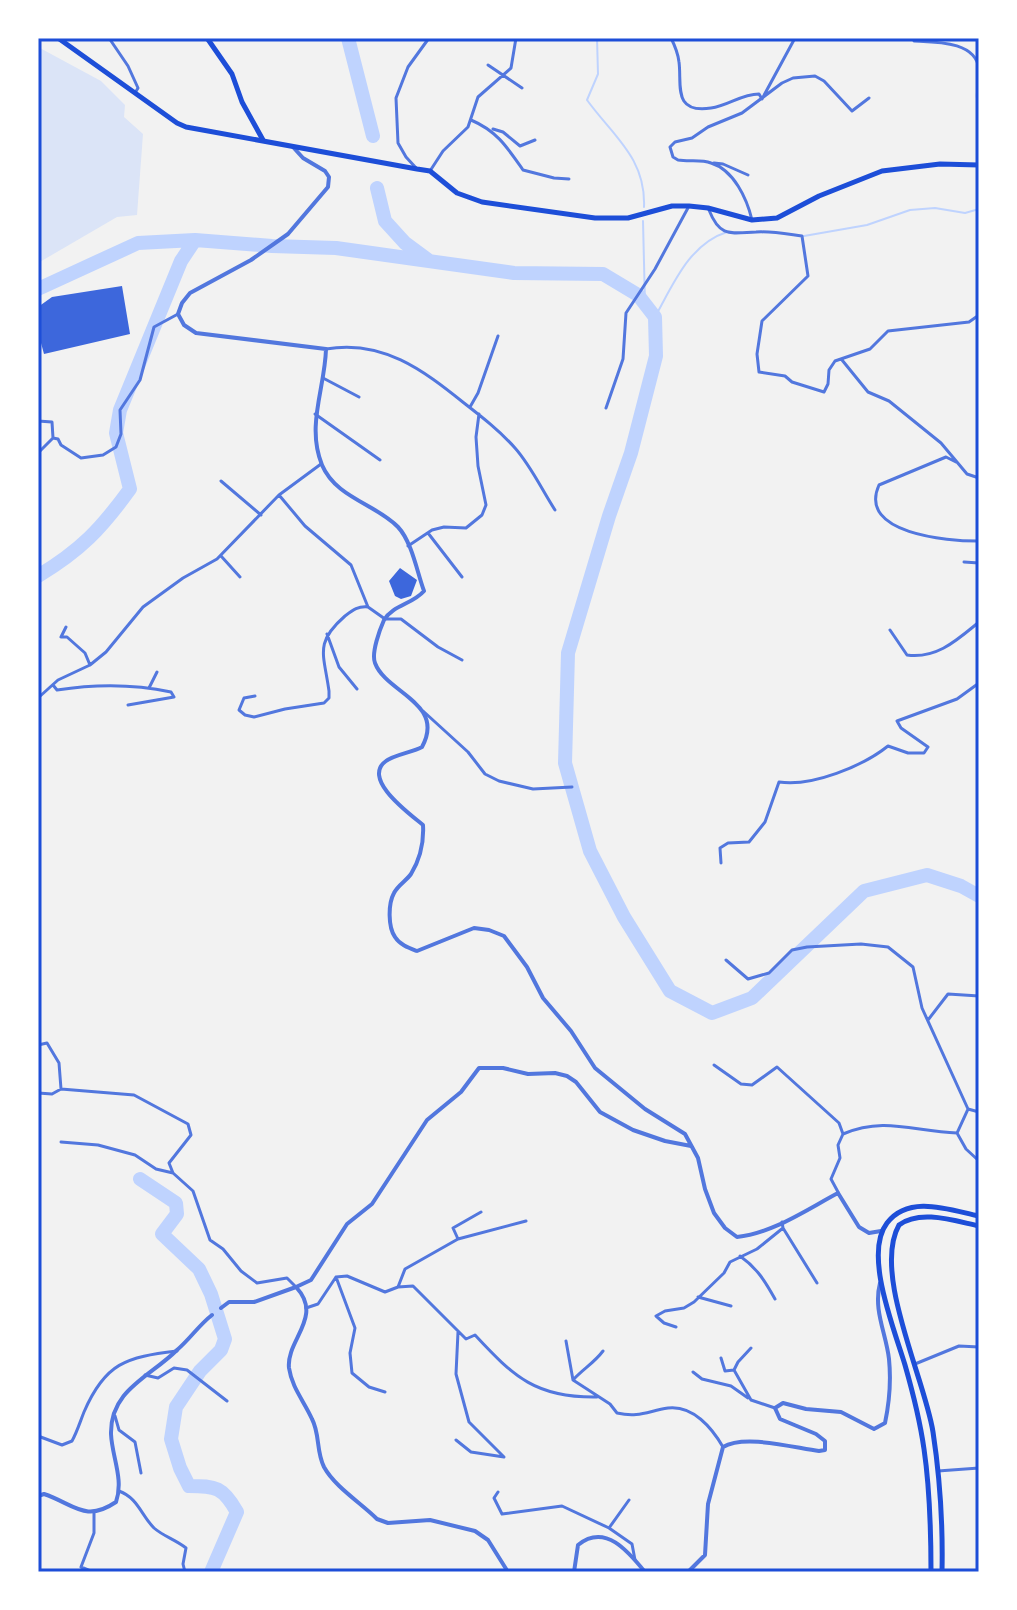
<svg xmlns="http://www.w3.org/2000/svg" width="1017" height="1610" font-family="'PT Sans',sans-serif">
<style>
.green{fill:#dbe4f7}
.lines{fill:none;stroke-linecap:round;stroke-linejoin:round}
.stream{stroke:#bfd3fe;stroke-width:2}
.river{stroke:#bfd3fe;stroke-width:14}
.building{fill:#3d67dc}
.minor{stroke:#5277de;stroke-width:3}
.tertiary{stroke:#5277de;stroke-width:4}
.secondary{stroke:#1d4ed8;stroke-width:5}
.primary{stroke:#1d4ed8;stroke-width:5}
.trunk{stroke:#1d4ed8;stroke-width:5}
.neatline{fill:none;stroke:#1d4ed8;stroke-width:3}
</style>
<rect width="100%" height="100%" fill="#f2f2f2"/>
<path class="green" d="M38 47 101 81 125 105 124 117 143 134 137 215 117 217 38 263Z"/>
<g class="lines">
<path class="stream" d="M597 38 598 74 587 100C613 136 646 158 644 207
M643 221 645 304
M804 236 867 225 910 210 935 208 965 213 979 209
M655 317C673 285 689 244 727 232"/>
<path class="river" d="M348 38 373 136
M377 188 385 221 405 243 428 260
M38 289 138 243 195 240 272 246 336 248 514 273 603 274 638 295 655 317 656 356 631 453 609 516 568 653 565 763 590 851 624 917 670 991 712 1013 752 998 864 891 927 875 961 886 979 896
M38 576C81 550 101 529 130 489L116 433 120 410 181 261 195 240
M140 1179 176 1203 177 1214 162 1234 199 1269 211 1294 225 1339 221 1350 200 1371 176 1407 171 1439 180 1468 189 1486C216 1486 223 1487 237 1512L211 1572"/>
</g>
<path class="building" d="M122 286 130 334 44 354 38 332V307L52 297Z
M400 568 417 580 411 596 401 599 395 596 389 581Z"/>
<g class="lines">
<path class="minor" d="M109 38 128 66 138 88 135 93
M671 38C675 46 678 53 679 62 682 84 672 114 711 108 728 106 741 94 759 94L762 99 795 38
M914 41C935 42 977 41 979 70 979 83 975 96 979 109
M488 65 522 88
M471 120C497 131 507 147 523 170L554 178 569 179
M493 129 503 132 520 146 535 140
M714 163 723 164 748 175
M417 169 406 157 398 143 396 98 408 67 429 38
M430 171 443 151 468 127 478 97 511 68 516 38
M709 210C720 238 731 233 756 232 772 231 787 234 802 236L808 276 762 321 757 354 759 372 785 376 792 382 824 392 828 384 829 370 835 361 870 349 888 331 969 322 979 315
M752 220C747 199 734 170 711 163 701 159 689 162 678 160L673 157 670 147 675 142 692 138 708 127 742 113 782 83 793 78 815 76 824 81 852 111 869 98
M326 349C382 339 423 370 464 403 482 417 500 431 515 448 531 466 542 490 555 510
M842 360 868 392 889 401 941 443 967 474 979 478
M323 378 359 397
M470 407 478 393 498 336
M606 408 623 359 626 313 655 269 689 206
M315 414 380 460
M38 421 52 422 53 438
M38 453 53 438 58 439 61 445 81 458 103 455 116 447 121 434 120 410 140 380 154 327 178 314
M956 462 946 457 879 485C857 534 948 541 978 541L979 545
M321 464 279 495 305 526 351 565 368 607 385 619H401L438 647 462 660
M221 481 261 515
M428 533 462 577
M408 546 432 530 444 527 466 528 482 515 486 505 478 466 476 437 479 414
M221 556 240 577
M964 562 979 563
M66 627 61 637H67L85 653 90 665
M890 630 907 655C937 659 957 640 979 622
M327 634 339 667 357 689
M53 685 57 690C95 684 134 684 171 692L174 697 128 705
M149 688 157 672
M255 696 244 698 239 710 245 715 254 717 285 709 324 703 329 698V691C324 654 314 643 345 616 353 610 358 606 368 607
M38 698 58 680 90 665 106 652 143 607 183 578 217 559 279 495
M423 711 468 752 485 774 499 781 533 789 572 787
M721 863 720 848 728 843 749 842 765 822 779 782C812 787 863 766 888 746L908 753H924L928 747 901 728 897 721 957 699 979 683
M726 960 748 979 769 973 792 950 807 947 861 944 888 947 913 967 922 1008 968 1109 957 1133
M928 1020 948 994 979 996
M38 1045 47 1043 59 1063 61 1089
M714 1065 741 1084 752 1085 777 1067 839 1123 843 1134
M38 1093 52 1094 61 1089 134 1095 188 1124 191 1135 169 1163 173 1173 193 1191 210 1240 223 1249 241 1271 257 1283 287 1278 296 1287
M968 1109 979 1112
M957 1133 966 1149 979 1161
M61 1142 98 1145 135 1155 156 1169 173 1173
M838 1192 831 1179 840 1158 838 1145 843 1134C885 1116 915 1132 957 1133
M783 1228 817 1283
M458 1239 453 1228 481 1212
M740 1256C757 1268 765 1281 775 1299
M336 1277 355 1328 350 1353 352 1373 369 1387 385 1392
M398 1287 405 1269 458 1239 526 1221
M698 1297 731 1306
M306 1308 318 1304 336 1277 347 1276 385 1292 398 1287 413 1286 466 1339 475 1335C514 1377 536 1398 597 1397
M676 1327 664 1323 656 1316 665 1311 684 1308 694 1302 724 1273 730 1262 757 1249 783 1228 782 1222
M566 1341 573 1380 610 1404 617 1413C639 1418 648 1411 668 1408 693 1405 712 1428 723 1447
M751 1348 738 1362 734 1370 751 1400 775 1408
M721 1358 725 1371 734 1370
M915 1364 959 1346 979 1347
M693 1372 702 1379 731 1386 748 1398
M145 1375 158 1378 174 1368 187 1370 227 1401
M573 1380C583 1369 594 1363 603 1351
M115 1416 119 1430 135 1442 141 1473
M38 1436 62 1445 72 1441C77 1432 80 1422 84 1412 105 1363 126 1357 177 1351
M456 1440 471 1452 504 1457 469 1422 456 1374 458 1332
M938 1471 979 1468
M119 1491C138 1498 141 1515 154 1528 163 1536 176 1540 186 1548L183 1564 185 1572
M498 1492 494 1498 502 1514 562 1506 609 1528
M629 1500 609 1528 632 1544 635 1560
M93 1572 81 1567 94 1533V1512"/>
<path class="tertiary" d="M293 147 303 158 325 171 329 177 328 187 288 234 251 260 190 293 182 303 178 314 184 325 196 333 326 349C325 388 306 426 322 465 336 498 376 504 398 527 412 542 417 572 424 591 413 604 393 605 384 620 380 629 371 653 375 663 386 693 446 703 422 747 413 752 393 755 386 761 361 779 410 814 423 825 424 842 420 859 411 874 406 881 398 885 394 893 388 904 388 927 395 937 400 945 409 948 417 951L474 928 489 930 504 936 527 967 543 998 571 1031 595 1068 645 1109 685 1134 698 1158 705 1189 714 1213 725 1228 737 1237C773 1233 806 1210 838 1193L859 1227 869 1233 881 1231
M296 1287 311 1280 347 1224 372 1204 427 1120 461 1092 479 1068H503L528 1074 555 1073 567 1076 576 1082 600 1112 633 1130 665 1141 691 1146
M221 1308 229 1302H254L296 1287C324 1317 286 1340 289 1368 292 1388 304 1401 312 1419 320 1434 316 1451 324 1467 335 1487 361 1503 377 1519L388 1523 430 1520 475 1531 488 1540 508 1572
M38 1496 44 1494C74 1504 85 1523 116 1502 124 1479 112 1457 111 1434 110 1390 150 1377 177 1350 190 1339 199 1325 212 1315
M574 1572 578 1545C605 1523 628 1551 645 1572
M688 1572 705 1555 708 1504 723 1447C745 1434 795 1448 819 1451L825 1450V1441L816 1434 780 1419 775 1408 783 1403 806 1409 841 1412 874 1429 885 1423C889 1404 891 1379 889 1359 886 1333 873 1310 880 1283"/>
<path class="secondary" d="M207 38 232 74 242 102 263 140"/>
<path class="primary" d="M58 38 177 123 186 127 417 169 430 171 457 193 482 202 595 218H628L672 206H689L708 208 752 220 777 218 819 196 882 171 940 164 979 165"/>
<path class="trunk" d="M931 1572C931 1531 930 1490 924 1449 920 1421 913 1393 905 1365 895 1331 863 1254 887 1223 909 1194 950 1210 979 1216
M942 1572C943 1525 940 1478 933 1432 925 1379 872 1273 899 1225 920 1209 955 1221 979 1226"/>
</g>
<rect width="1017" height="1610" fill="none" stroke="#ffffff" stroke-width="80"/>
<rect x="40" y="40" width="937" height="1530" class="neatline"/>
</svg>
